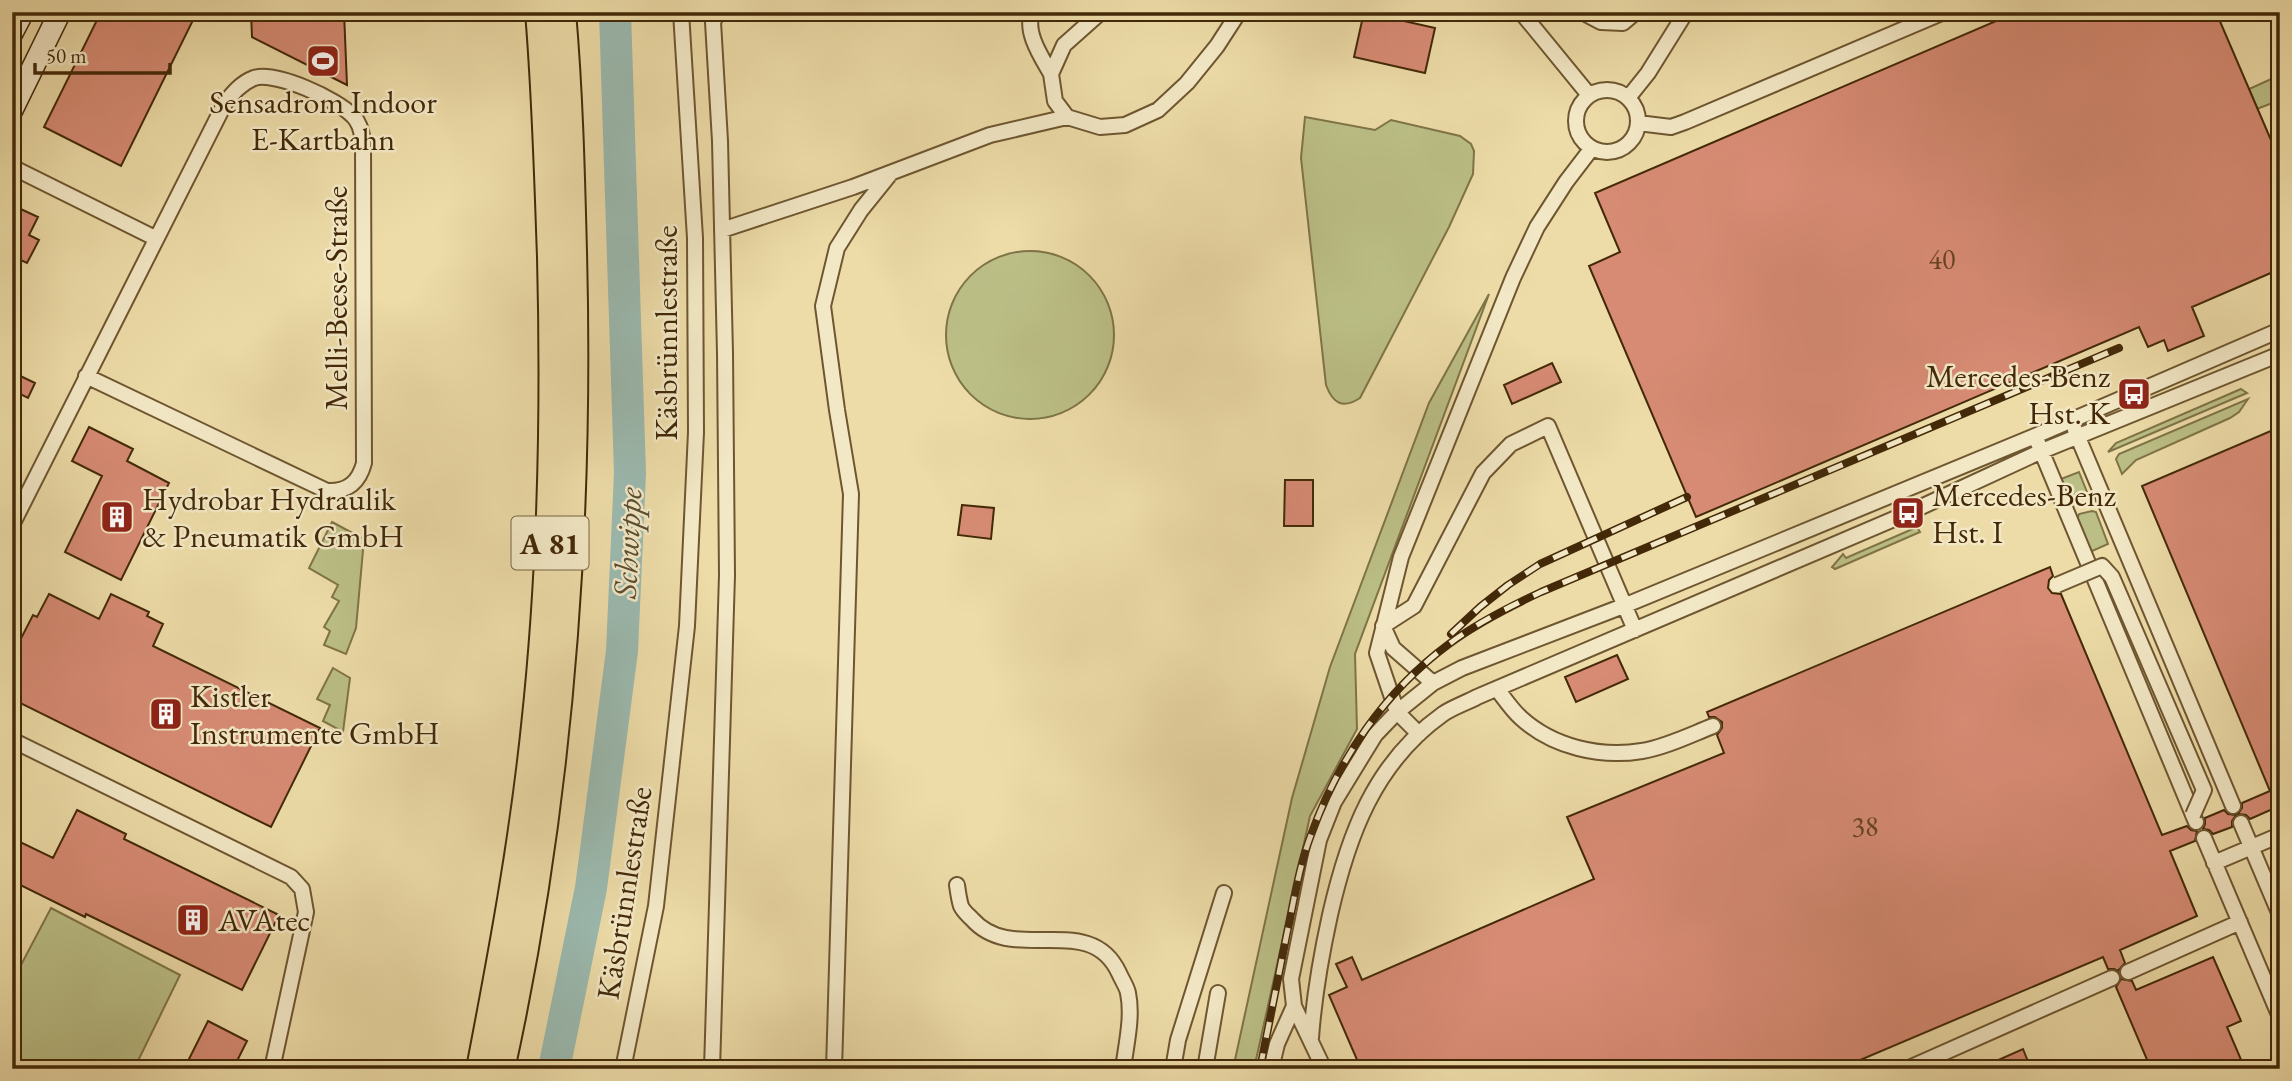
<svg xmlns="http://www.w3.org/2000/svg" width="2292" height="1081" font-family="'EB Garamond',serif">
<style>
.green{fill:#bbbf86;stroke:#7f7447;stroke-width:2}
.lines{fill:none;stroke-linecap:round;stroke-linejoin:round}
.river{stroke:#9bbab0;stroke-width:32}
.building{fill:#d78b74;stroke:#432908;stroke-width:2}
.minor-casing{stroke:#6e5630;stroke-width:18}
.secondary-casing{stroke:#432908;stroke-width:24}
.motorway-casing{stroke:#432908;stroke-width:30}
.minor{stroke:#f3e8c6;stroke-width:14}
.secondary{stroke:#f3e8c6;stroke-width:21}
.motorway{stroke:#eddca8;stroke-width:26}
.rail-casing{stroke:#432908;stroke-width:8}
.rail{stroke:#f3e8c6;stroke-width:5;stroke-dasharray:16;stroke-linecap:butt}
.minor-bridge-casing{stroke:#6e5630;stroke-width:18;stroke-linecap:butt}
.minor-bridge{stroke:#f3e8c6;stroke-width:14}
.labels{text-anchor:middle;dominant-baseline:central;stroke-width:5;stroke-linejoin:round;paint-order:stroke}
.number-label{font-size:28px;fill:#684223}
.shield{fill:#f3e8c6;stroke:#786241;stroke-width:2}
.shield-label{font-size:30px;font-weight:bold;fill:#432908}
.poi-label{font-size:32px;fill:#432908;stroke:#f3e8c6;text-anchor:start}
.street-label{font-size:32px;fill:#432908;stroke:#f3e8c6}
.water-label{font-size:33px;font-style:italic;fill:#594d32;stroke:#f3e8c6}
</style>
<rect width="100%" height="100%" fill="#eddca8"/>
<filter id="stains"><feTurbulence type="fractalNoise" baseFrequency=".00286" numOctaves="4"/><feColorMatrix values="0 0 0 0 .2 0 0 0 0 .09 0 0 0 0 .02 0 0 0 .5 -.17"/></filter>
<radialGradient id="worn" r=".72"><stop offset=".6" stop-color="#630" stop-opacity="0"/><stop offset="1" stop-color="#630" stop-opacity=".3"/></radialGradient>
<path class="green" d="M2280 75V100L2257 109 2249 89Z
M1305 117 1375 130 1391 120 1460 136 1471 144 1474 151 1473 174 1449 227 1360 398C1343 409 1333 404 1326 385L1301 158Z
M946 335a84 84 0 1 1 168 0a84 84 0 1 1-168 0Z
M1489 294 1355 654 1357 729 1310 816 1254 1069H1233L1292 798 1330 667 1429 403Z
M2241 389 2247 393 2108 452 2116 443Z
M2248 399 2239 412 2230 418 2136 460 2122 474 2116 459 2119 454Z
M2079 472 2087 492 2084 496 2071 495 2061 479Z
M2092 511 2096 512 2108 544 2090 552 2077 520 2079 514Z
M332 522 364 539 356 628 346 654 324 645 330 631 324 627 339 601 332 597 338 585 309 568Z
M1917 527 1920 532 1835 569 1832 567 1843 554 1846 558Z
M333 668 350 678 343 732 323 721 330 705 317 699Z
M51 908 180 975 134 1069H12V982Z"/>
<g class="lines">
<path class="river" d="M554 1069 591 888 622 651 630 473 615 12"/>
</g>
<path class="building" d="M101 12H197L121 166 44 127Z
M251 12H344L347 85 252 37Z
M1364 12 1435 28 1425 73 1354 57Z
M2017 12H2216L2280 161V269L2192 307 2204 336 2168 351 2164 340 2148 347 2139 327 1696 517 1589 266 1620 252 1595 193Z
M12 205 38 217 29 235 39 240 27 263 12 256Z
M1552 363 1561 382 1512 404 1504 385Z
M12 372 35 383 28 398 12 390Z
M89 427 133 449 127 461 169 483 121 580 65 552 102 476 72 461Z
M2280 427V813L2277 807 2250 819 2246 815 2238 814 2242 808V803L2270 791 2142 486Z
M1285 480H1313V526H1284Z
M962 505 994 508 991 539 958 535Z
M2050 567 2053 576 2049 580 2048 588 2052 593 2061 594 2162 835 2187 826 2191 830 2197 831 2195 841 2170 851 2197 916 2120 950 2125 963 2118 971 2114 969H2108L2103 957 1839 1069H1361L1329 995 1347 987 1336 964 1352 957 1362 980 1594 879 1567 817 1724 753 1717 735 1722 728V722L1715 717H1709L1707 712Z
M49 594 99 619 111 594 149 612 147 616 163 624 153 646 320 728 271 827 12 699V656L33 615 37 617Z
M1617 655 1628 679 1576 702 1565 677Z
M77 810 126 834 124 839 279 915 242 990 86 914 85 917 12 881V838L53 858Z
M2224 810 2228 814 2236 815 2232 821V827L2213 834 2209 830 2203 829 2205 824V818Z
M2213 957 2241 1021 2227 1027 2245 1069H2151L2116 987 2121 979 2132 981 2136 990Z
M208 1021 247 1041 233 1069H184Z
M2023 1049 2031 1069H1978Z"/>
<g class="lines">
<defs>
<path id="minor" d="M1033 12C1023 30 1042 58 1051 74
M1101 12 1064 45 1051 74 1055 101 1067 117 1100 127 1125 125 1158 110 1187 83 1217 46 1239 12
M1521 12 1589 95
M1582 12 1601 22 1623 23 1636 12
M1576 121a31 31 0 1 1 62 0a31 31 0 1 1-62 0Z
M1628 98 1648 73 1686 12
M1638 123 1671 127 1685 122 1944 12
M12 167 155 238
M722 230 853 187 990 135 1067 117
M2075 430 2233 806
M2038 443 2196 822
M12 525 225 103C233 93 241 83 254 78 276 71 337 99 353 116 360 123 361 131 363 140L364 463C359 482 348 492 327 491L86 376
M1433 683 1393 648 1383 626 1414 606 1483 473 1511 444 1548 426 1635 630
M1497 689C1504 698 1512 710 1521 718 1553 747 1600 758 1642 751 1666 747 1690 735 1713 726
M1419 734 1397 712 1377 653 1401 557 1513 278 1537 227 1566 182 1592 148
M12 740 291 877 302 889 306 912 272 1069
M2241 823 2280 915
M2204 838 2280 1017
M2214 863 2280 835
M957 885C958 892 959 900 961 906 963 911 968 915 972 919 1013 966 1090 910 1119 973 1122 980 1127 987 1128 993 1133 1017 1126 1045 1123 1069
M2128 972 2240 922
M1311 1038C1314 996 1321 956 1330 915 1348 836 1374 763 1443 714 1453 707 1466 703 1477 697L1908 513 2042 451 2280 354
M623 1069 656 906 687 626 696 432 695 238 681 12
M712 1069 727 575 725 353 720 141 713 22 718 12
M834 1069 851 494 837 410 823 306 837 248 861 210 890 174
M1173 1069 1178 1040 1224 893
M1205 1069 1218 993
M1271 1069 1277 1044 1294 1006
M1324 1069 1294 1006 1291 979 1319 840 1334 802 1375 735 1397 712 1433 683 1462 668 1626 605 2035 436 2280 330
M1907 1069 2112 978"/>
<path id="secondary" d="M12 33 23 12
M12 110 60 12"/>
<path id="motorway" d="M480 1069C502 955 523 842 535 726 552 570 555 414 551 257 548 175 546 94 539 12
M501 1069C560 801 580 526 573 252 571 172 569 92 562 12"/>
</defs>
<use href="#minor" class="minor-casing"/>
<use href="#secondary" class="secondary-casing"/>
<use href="#motorway" class="motorway-casing"/>
<use href="#minor" class="minor"/>
<use href="#secondary" class="secondary"/>
<use href="#motorway" class="motorway"/>
<defs>
<path id="rail" d="M1451 634 1480 607 1508 585 1540 564 1687 497
M1260 1069C1269 1024 1278 978 1287 933 1294 901 1299 866 1311 835 1338 760 1384 692 1449 644 1477 623 1509 607 1541 592L2119 348"/>
</defs>
<use href="#rail" class="rail-casing"/>
<use href="#rail" class="rail"/>
<defs>
<path id="minor-bridge" d="M2057 585 2102 566 2112 577 2204 790 2193 815"/>
</defs>
<use href="#minor-bridge" class="minor-bridge-casing"/>
<use href="#minor-bridge" class="minor-bridge"/>
</g>
<defs>
<symbol id="stadium-square" viewBox="-11 -11 22 22"><rect x="-9" y="-9" width="18" height="18" rx="4" fill="#8f2418" stroke="#f3e8c6"/><path d="M0-5a6.5 5 0 1 0 0 10a6.5 5 0 1 0 0-10ZM-3.5-1.8h7v3.6h-7Z" fill="#fff"/></symbol>
<symbol id="bus-square" viewBox="-11 -11 22 22"><rect x="-9" y="-9" width="18" height="18" rx="4" fill="#8f2418" stroke="#f3e8c6"/><path d="M-5-6H5V4H4V6H2V4H-2V6H-4V4H-5ZM-3.5-4V0h7V-4ZM-3.5 1.2v1.5H-2V1.2ZM2 1.2v1.5H3.5V1.2Z" fill="#fff"/></symbol>
<symbol id="building-square" viewBox="-11 -11 22 22"><rect x="-9" y="-9" width="18" height="18" rx="4" fill="#8f2418" stroke="#f3e8c6"/><path d="M-4-6H4V6H1V3H-1V6H-4ZM-2.5-4.3h1.7v1.8h-1.7ZM.8-4.3h1.7v1.8H.8ZM-2.5-1h1.7V.8h-1.7ZM.8-1h1.7V.8H.8Z" fill="#fff"/></symbol>
</defs>
<g fill-rule="evenodd">
<use href="#stadium-square" x="304" y="42" width="38" height="38"/>
<use href="#bus-square" x="2115" y="375" width="38" height="38"/>
<use href="#bus-square" x="1889" y="494" width="38" height="38"/>
<use href="#building-square" x="98" y="498" width="38" height="38"/>
<use href="#building-square" x="147" y="695" width="38" height="38"/>
<use href="#building-square" x="174" y="901" width="38" height="38"/>
</g>
<g class="labels">
<g class="number-label">
<text x="1942" y="259">40</text>
<text x="1865" y="826">38</text>
</g>
<rect class="shield" x="511.5" y="516.5" width="77" height="53" rx="5"/>
<g class="shield-label">
<text x="550" y="543">A 81</text>
</g>
<g class="poi-label">
<text x="323" y="102" text-anchor="middle">Sensadrom Indoor<tspan x="323" dy="37">E-Kartbahn</tspan></text>
<text x="2110" y="376" text-anchor="end">Mercedes-Benz<tspan x="2110" dy="37">Hst. K</tspan></text>
<text x="1932" y="495">Mercedes-Benz<tspan x="1932" dy="37">Hst. I</tspan></text>
<text x="142" y="499">Hydrobar Hydraulik<tspan x="142" dy="37">&amp; Pneumatik GmbH</tspan></text>
<text x="190" y="696">Kistler<tspan x="190" dy="37">Instrumente GmbH</tspan></text>
<text x="218" y="920">AVAtec</text>
</g>
<g class="street-label">
<text transform="translate(336 298) rotate(-90)">Melli-Beese-Straße</text>
<text transform="translate(666 333) rotate(-90)">Käsbrünnlestraße</text>
<text transform="translate(624 893) rotate(-81)">Käsbrünnlestraße</text>
</g>
<g class="water-label">
<text transform="translate(627 543) rotate(-87)">Schwippe</text>
</g>
</g>
<rect width="2292" height="1081" fill="none" stroke="#eddca8" stroke-width="42"/>
<rect x="14" y="14" width="2264" height="1053" fill="none" stroke="#432908" stroke-width="3.5"/>
<rect x="21" y="21" width="2250" height="1039" fill="none" stroke="#432908" stroke-width="2"/>
<path d="M35 63v10h135v-10" fill="none" stroke="#432908" stroke-width="3.5"/>
<text x="46" y="63" font-size="21" fill="#432908" stroke="#f3e8c6" stroke-width="5" paint-order="stroke">50 m</text>
<rect width="100%" height="100%" filter="url(#stains)"/>
<rect width="100%" height="100%" fill="url(#worn)"/>
</svg>
